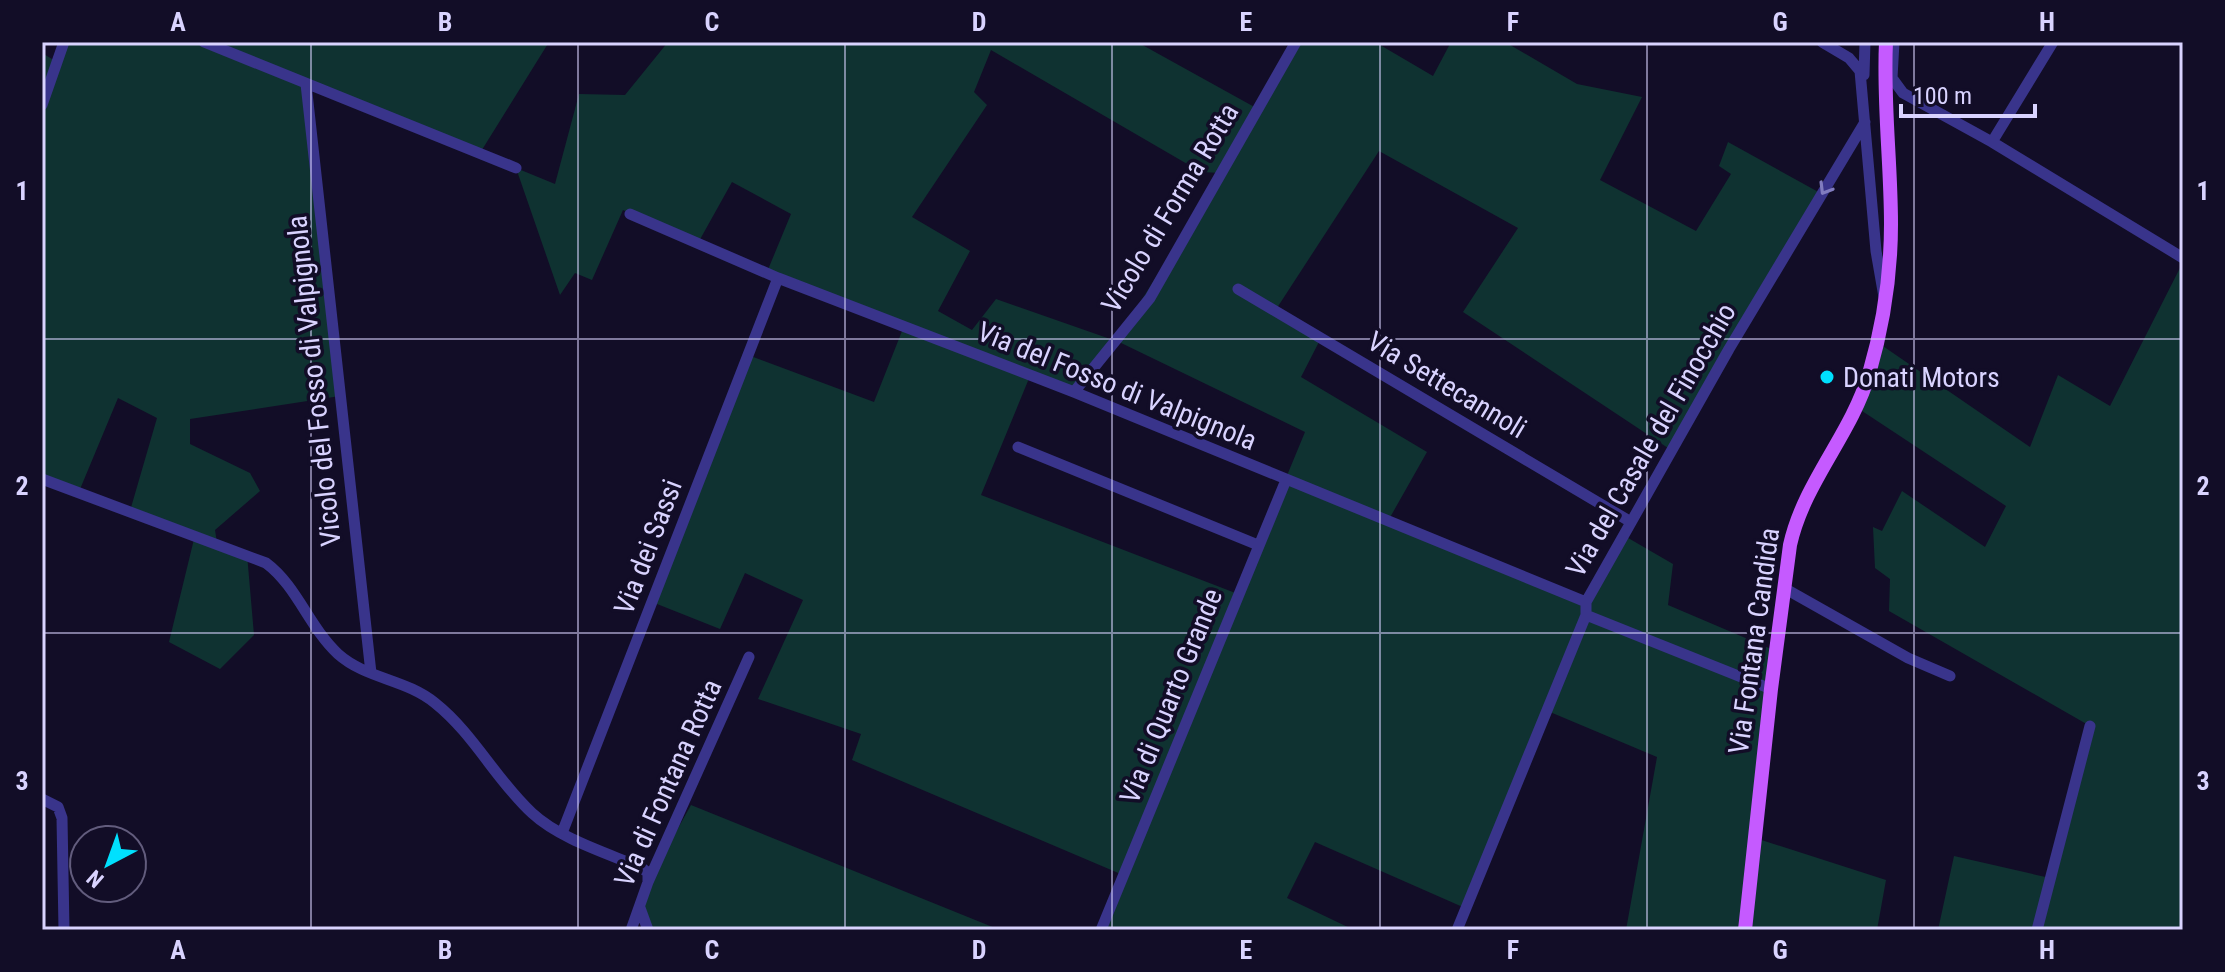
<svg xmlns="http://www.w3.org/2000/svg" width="2225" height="972" font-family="'Roboto Condensed',sans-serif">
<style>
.green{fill:#0f3231;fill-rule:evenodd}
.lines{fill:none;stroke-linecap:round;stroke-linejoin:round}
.minor{stroke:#39348b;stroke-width:11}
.major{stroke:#c55aff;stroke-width:14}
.oneway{stroke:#817cbf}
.grid{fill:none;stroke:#d9d3ff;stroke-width:2;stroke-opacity:0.55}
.poi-dot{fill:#00e0fe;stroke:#120d27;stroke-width:3}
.labels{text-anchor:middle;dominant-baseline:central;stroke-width:7;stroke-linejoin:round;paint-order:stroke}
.street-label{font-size:28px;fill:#d9d3ff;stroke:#120d27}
.poi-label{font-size:28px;fill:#d9d3ff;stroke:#120d27;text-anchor:start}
.neatline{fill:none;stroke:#d9d3ff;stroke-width:3}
.grid-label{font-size:26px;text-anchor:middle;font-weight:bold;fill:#d9d3ff}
</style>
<rect width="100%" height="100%" fill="#120d27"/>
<path class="green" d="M64 42H549L480 153 307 84 340 396 190 419V444L250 473 260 491 215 530 217 543 247 554 254 635 220 669 169 642 195 535 130 511 157 418 118 398 78 494 42 480V53L57 62Z
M668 42H1137L1258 109 1296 42H1375L1433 76 1451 42H1505L1577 84 1642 97 1600 180 1696 231 1731 174 1719 166 1728 142 1822 194 1671 450 1463 312 1518 228 1379 151 1275 311 1321 338 1301 377 1427 452 1388 521 1586 602 1623 535 1673 564 1668 605 1776 651 1755 838 1886 880 1877 930H1626L1657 757 1550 712 1465 908 1315 842 1287 898 1354 930H1101L1123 875 852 760 861 734 758 699 803 600 745 573 720 629 652 602 748 355 874 402 904 326 767 272 791 214 732 182 698 243 623 210 592 280 575 273 560 295 516 168 555 184 579 94 625 95ZM991 50 1201 172 1221 173 1116 341 996 299 972 330 938 311 970 251 912 217 987 105 974 92ZM1117 341 1305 432 1238 594 981 495 1030 376 1074 392Z
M2183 262V930H1938L1954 856 2050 878 2090 726 1889 611 1890 579 1875 568 1873 527 1882 531 1902 491 1985 547 2006 506 1856 407 1877 342 2030 447 2058 375 2110 406Z
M691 805 1000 930H648L640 908 648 882Z"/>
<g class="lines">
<path class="minor" d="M204 42 516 168
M1822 42 1849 58 1860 71 1876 251 1884 297
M1894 42 1892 78 1903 93 1992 142 2183 258
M1864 75 1865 42
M306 84 371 673
M42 105 64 42
M1992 142 2053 42
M630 214 778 278 1074 392 1586 602
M1238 289 1631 522
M1074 392 1150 298 1296 42
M1018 447 1258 545
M42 479 266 563C297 586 309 627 338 654 366 679 406 679 435 703 474 734 496 780 532 813 560 839 607 853 642 868L648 873V882
M1784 588 1908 658 1950 676
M1586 615 1771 689
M42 799 58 807 62 818 64 930
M562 833 778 278
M640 908 648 930
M631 930 648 882 749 657
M1101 930 1286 480
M1457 930 1586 615V602L1729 349 1865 122
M2037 930 2090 726"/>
<path class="major" d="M1745 930 1771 689 1790 545C1804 482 1851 435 1869 374 1883 326 1891 275 1891 224 1891 163 1883 103 1886 42"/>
</g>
<defs><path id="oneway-chevron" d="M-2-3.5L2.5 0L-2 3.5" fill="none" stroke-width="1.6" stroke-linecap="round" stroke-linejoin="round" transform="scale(2)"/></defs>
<use class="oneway" href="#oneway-chevron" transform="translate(1825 189) rotate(121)"/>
<path class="grid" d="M311 42V930M578 42V930M845 42V930M1112 42V930M1380 42V930M1647 42V930M1914 42V930M42 339H2183M42 633H2183"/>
<circle class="poi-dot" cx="1827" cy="377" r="8"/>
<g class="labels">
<g class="street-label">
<text transform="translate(1170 208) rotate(-59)">Vicolo di Forma Rotta</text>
<text transform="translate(314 381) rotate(-96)">Vicolo del Fosso di Valpignola</text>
<text transform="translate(1447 385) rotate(31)">Via Settecannoli</text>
<text transform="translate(1117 386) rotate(22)">Via del Fosso di Valpignola</text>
<text transform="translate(1651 440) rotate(-60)">Via del Casale del Finocchio</text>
<text transform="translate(648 547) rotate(-69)">Via dei Sassi</text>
<text transform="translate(1754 641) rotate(-82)">Via Fontana Candida</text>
<text transform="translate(1171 696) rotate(-68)">Via di Quarto Grande</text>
<text transform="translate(668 783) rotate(-66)">Via di Fontana Rotta</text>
</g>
<g class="poi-label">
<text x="1843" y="377">Donati Motors</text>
</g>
</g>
<rect width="2225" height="972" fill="none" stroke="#120d27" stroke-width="88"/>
<g transform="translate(108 864) rotate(221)"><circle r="38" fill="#120d27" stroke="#625c7d" stroke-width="2"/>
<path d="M0-6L14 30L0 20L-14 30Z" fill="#00e0fe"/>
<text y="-12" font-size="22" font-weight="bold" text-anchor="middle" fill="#d9d3ff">N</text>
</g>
<path d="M1901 104v12h134v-12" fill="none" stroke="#d9d3ff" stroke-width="4"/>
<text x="1913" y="104" font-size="24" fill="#d9d3ff" stroke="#120d27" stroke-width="6" paint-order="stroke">100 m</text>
<rect x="44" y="44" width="2137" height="884" class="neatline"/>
<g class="grid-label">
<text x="178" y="31">A</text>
<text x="445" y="31">B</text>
<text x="712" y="31">C</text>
<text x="979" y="31">D</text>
<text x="1246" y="31">E</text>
<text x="1513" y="31">F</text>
<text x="1780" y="31">G</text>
<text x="2047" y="31">H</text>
<text x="22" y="200">1</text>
<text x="2203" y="200">1</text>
<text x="22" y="495">2</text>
<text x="2203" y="495">2</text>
<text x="22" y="790">3</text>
<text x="2203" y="790">3</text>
<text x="178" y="959">A</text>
<text x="445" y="959">B</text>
<text x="712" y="959">C</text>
<text x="979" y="959">D</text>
<text x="1246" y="959">E</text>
<text x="1513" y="959">F</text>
<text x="1780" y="959">G</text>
<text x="2047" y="959">H</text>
</g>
</svg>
